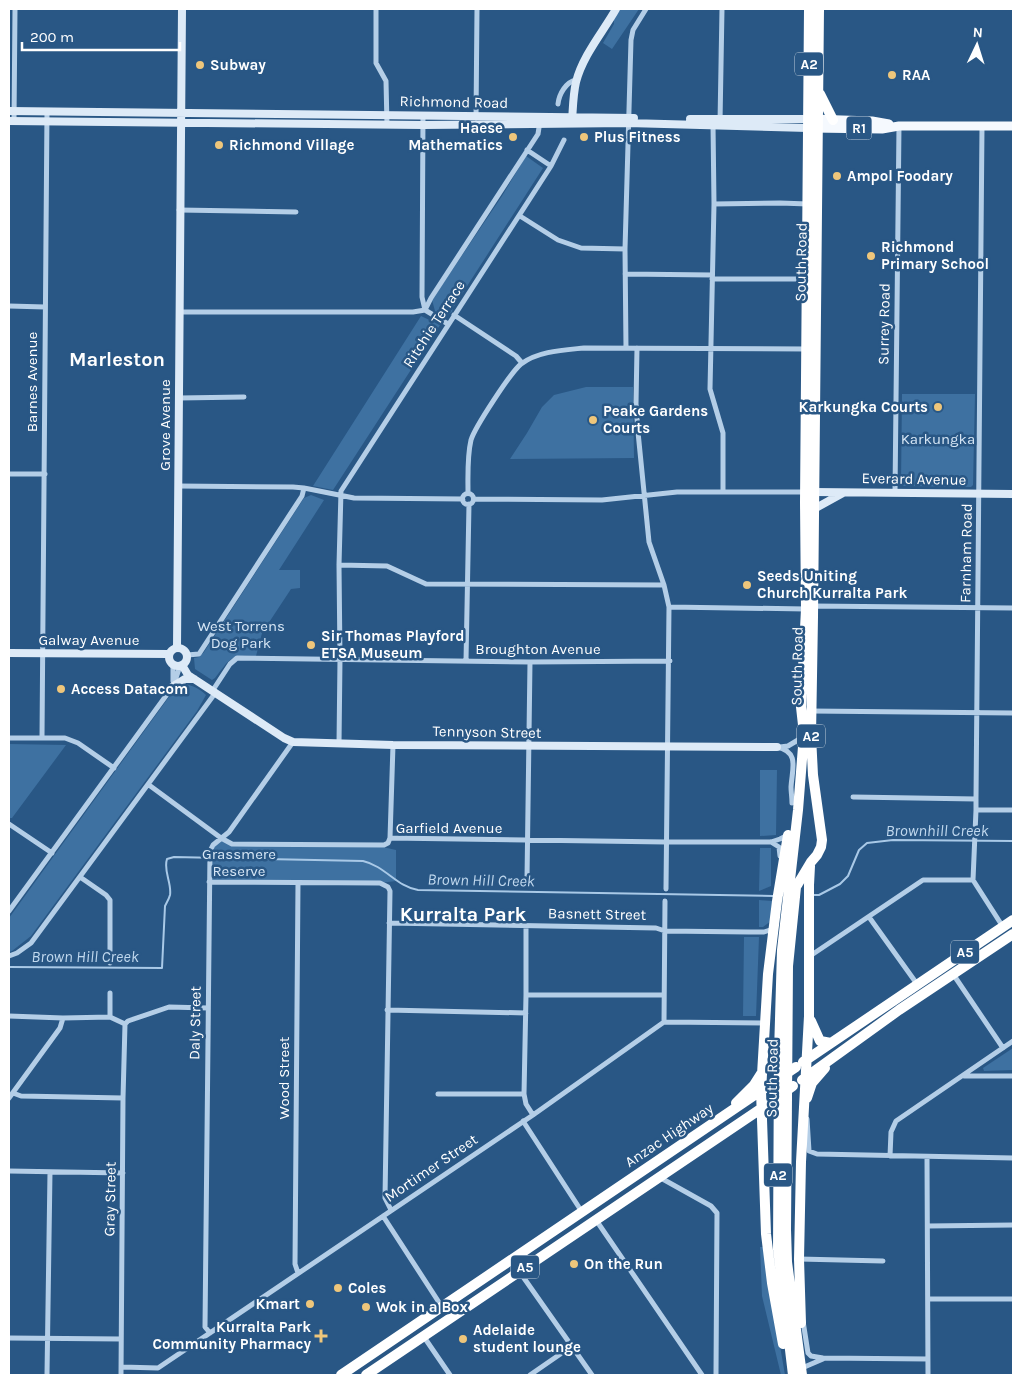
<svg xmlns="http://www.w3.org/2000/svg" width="1022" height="1384" font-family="Karla,sans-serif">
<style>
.green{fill:#3e71a1}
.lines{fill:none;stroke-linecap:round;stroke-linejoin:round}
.stream{stroke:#a9c9e7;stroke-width:2}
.street{stroke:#b4cee7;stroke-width:5}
.secondary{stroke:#ddeaf7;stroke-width:8}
.primary{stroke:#f5f9fe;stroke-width:9}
.highway{stroke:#fff;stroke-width:10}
.highway-bridge{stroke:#fff;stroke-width:10}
.poi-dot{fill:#eec67b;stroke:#295785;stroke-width:2}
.labels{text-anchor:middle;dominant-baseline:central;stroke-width:5;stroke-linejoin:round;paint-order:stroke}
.shield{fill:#295785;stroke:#bfcdda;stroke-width:1}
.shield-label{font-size:14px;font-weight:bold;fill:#fff}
.poi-label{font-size:15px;font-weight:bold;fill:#fff;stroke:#295785;text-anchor:start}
.street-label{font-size:15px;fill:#fff;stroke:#295785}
.park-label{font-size:15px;fill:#d7e7f6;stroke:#295785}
.water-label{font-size:16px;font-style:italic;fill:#c0d8ee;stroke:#295785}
.district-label{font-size:20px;font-weight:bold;fill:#fff;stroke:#295785}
</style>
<rect width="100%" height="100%" fill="#295785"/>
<path class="green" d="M620 9H639L612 49 603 43 614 24V19Z
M526 156 543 168 453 308 452 312 444 317 435 311 432 300 502 196Z
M421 316 440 325 333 490 313 486Z
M586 387H633L634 458 510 459 527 433 542 407 554 395Z
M902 394H975L973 485 971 487 903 486 901 484Z
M311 495 324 500 279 570H300V588L291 589 262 633 256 656C229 655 231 658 215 678L212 680 195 669 194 658 199 657 204 652 304 498Z
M179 683C189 684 198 687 206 695L197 711 31 936 12 951 9 952V918Z
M9 744 66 745 12 818H9Z
M760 770H777L776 835 760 836Z
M221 838 232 844 378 846 396 850V881L380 883 209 882 211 848Z
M760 848H771V886L759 891Z
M759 900 772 901 771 921 763 927H759Z
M744 937H759L756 1016H743Z
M1013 1048V1070L984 1071 983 1068Z
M760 1247H763L785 1375H781L762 1296Z"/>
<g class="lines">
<path class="stream" d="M813 895H819L840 884 848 876 859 850 867 843 893 840 1013 841
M9 967 162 968 165 906C167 902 169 899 170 895 172 883 163 871 167 859L174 857 363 861C385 866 397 887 418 890L773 896"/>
<path class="street" d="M376 9V63L386 81 387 125
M558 104C559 94 566 82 576 80
M423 116 422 297 425 310
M476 118 477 9
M14 121 15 9
M720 122 722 9
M713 124 714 204 710 389 723 433V492
M551 166 564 140
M714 204 780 203 808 204
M179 210 296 212
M520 216 558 240 581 248 625 249
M625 274 712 275
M712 279H807
M9 306 45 307
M425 310 431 298 538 134 540 121
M179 312H413L425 310 448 324
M454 315 516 356 522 363
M626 348 625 249 631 40 633 30 646 9
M637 348 636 404 638 432 649 542 664 585 669 607 666 889
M179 398 244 397
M9 474H45
M178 486 293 487 304 488 354 498 463 499
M468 493C468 476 467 457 471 440 475 427 511 372 521 364 538 351 564 350 584 348L808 349
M895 493 899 126
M462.5 499a5.5 5.5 0 1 1 11 0a5.5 5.5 0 1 1-11 0Z
M474 499 602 500 677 492H805
M339 565 387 566 426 584 664 585
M669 607 806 609 813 606 1013 608
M187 655 199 654 302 496 304 488
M466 661 469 504
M173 681V664
M213 690 230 664 237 658 530 662 670 661
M811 711 1013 713
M9 738H65L78 743 114 768
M42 738 47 111
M339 744 340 659 339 565 341 491 551 166 527 150
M777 747C800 752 792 769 791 787 791 792 792 797 792 803
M780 747 788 746 798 740
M149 785 221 838 232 844 384 845 388 843 390 838 393 745
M853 797 976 799V810H1013
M976 799 982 127
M976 810 973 880 1003 927
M9 824 52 853
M390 838 666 842H771L780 839 788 835
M771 842 779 847 780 856
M80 877 106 895 110 900V963
M527 879 530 662
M209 882 380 883 388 887 390 891 385 1198 391 1210
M298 883 295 1264 298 1273
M9 911 168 693 175 681 180 666
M869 917 917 984
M389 923 656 928 665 931 749 932H764L773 929
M526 926V995L524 1094 526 1104 533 1115
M9 956 17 953 31 943 216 692
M810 956 923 880H973
M953 974 1003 1048
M526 995H664
M387 1010 526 1013
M9 1016 63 1018 110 1017 125 1024 128 1021 169 1007 208 1008
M110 1017V993
M664 1022 665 901
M964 1076H1013
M13 1093 21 1096 123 1098
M438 1094H524
M9 1098 60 1028 63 1018
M807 1119 809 1151 817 1154 1013 1158
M523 1121 582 1212
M890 1156 891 1132 896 1121 1013 1041
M927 1157 928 1375
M9 1171 123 1173
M659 1177 711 1206 717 1213 716 1375
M383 1216 442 1307
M596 1220 702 1375
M928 1226 1013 1225
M799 1259 883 1261
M519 1271 592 1375
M928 1299H1013
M803 1321 808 1353 811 1356 823 1358 928 1359
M210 1333 205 1327 210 851 213 845 229 832 293 742
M424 1337 450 1375
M9 1338 121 1339
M122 1367 158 1368 533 1115 664 1022 765 1023
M802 1368 823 1359
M47 1375 50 1172
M121 1375 123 1098 125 1024
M530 1375 572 1346"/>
<path class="secondary" d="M9 111 634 118
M690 119H808
M9 121 423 125 628 123 808 128
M572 121C573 108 573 95 576 82 583 55 603 32 616 9
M814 492 1013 494
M814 509 843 493
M177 648 182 9
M169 657a9 9 0 1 1 18 0a9 9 0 1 1-18 0Z
M9 653 169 654
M182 665 188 675 284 738 293 742 393 745 777 747
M172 687 185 679H194"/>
<path class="primary" d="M812 119 872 121 889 124
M811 128 882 129 899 126H1013"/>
<path class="highway" d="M820 94 833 120
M811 1021 820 1041 831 1043
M803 1062 1013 920
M802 1080 899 1010 1013 934
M807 1098 812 1083 825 1068
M736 1103 754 1085 761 1074
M801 1323 799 1259 801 1162 809 1016V885L810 866
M783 1344 772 1283 766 1234 761 1091 768 974 777 901 788 835
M341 1375 765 1088
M366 1375 765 1106
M793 1375 778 1249 779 1053 782 950 798 810 804 734 801 707 806 609 805 502 809 9
M802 1375 787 1262 786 1230 788 966 796 887 811 862 817 855 821 847 822 840 813 775 811 736 813 617 819 9"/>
<path class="highway-bridge" d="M772 1083 796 1067
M771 1102 793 1086"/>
</g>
<g class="poi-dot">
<circle cx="200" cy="65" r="5"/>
<circle cx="892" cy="75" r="5"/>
<circle cx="513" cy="137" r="5"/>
<circle cx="584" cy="137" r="5"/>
<circle cx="219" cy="145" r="5"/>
<circle cx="837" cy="176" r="5"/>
<circle cx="871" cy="256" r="5"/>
<circle cx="938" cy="407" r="5"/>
<circle cx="593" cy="420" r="5"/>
<circle cx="747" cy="585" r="5"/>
<circle cx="311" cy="645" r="5"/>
<circle cx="61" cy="689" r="5"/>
<circle cx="574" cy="1264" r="5"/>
<circle cx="338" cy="1288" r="5"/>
<circle cx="310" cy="1304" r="5"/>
<circle cx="366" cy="1307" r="5"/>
<path d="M318.5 1328.5h5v5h5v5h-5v5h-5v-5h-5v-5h5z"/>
<circle cx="463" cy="1339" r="5"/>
</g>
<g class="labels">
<g class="shield">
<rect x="795" y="52.5" width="28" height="23" rx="4"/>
<rect x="846.5" y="116.5" width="25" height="23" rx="4"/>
<rect x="797" y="724.5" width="28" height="23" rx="4"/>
<rect x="951" y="940.5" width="28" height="23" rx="4"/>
<rect x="764" y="1163.5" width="28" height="23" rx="4"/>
<rect x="511" y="1255.5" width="28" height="23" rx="4"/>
</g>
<g class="shield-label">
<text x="809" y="64">A2</text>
<text x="859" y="128">R1</text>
<text x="811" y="736">A2</text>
<text x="965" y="952">A5</text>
<text x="778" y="1175">A2</text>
<text x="525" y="1267">A5</text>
</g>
<g class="poi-label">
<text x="210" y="65">Subway</text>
<text x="902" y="75">RAA</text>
<text x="503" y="128" text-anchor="end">Haese<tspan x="503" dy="17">Mathematics</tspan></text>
<text x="594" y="137">Plus Fitness</text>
<text x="229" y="145">Richmond Village</text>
<text x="847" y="176">Ampol Foodary</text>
<text x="881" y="247">Richmond<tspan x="881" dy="17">Primary School</tspan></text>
<text x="928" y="407" text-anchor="end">Karkungka Courts</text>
<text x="603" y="411">Peake Gardens<tspan x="603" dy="17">Courts</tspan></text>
<text x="757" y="576">Seeds Uniting<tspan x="757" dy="17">Church Kurralta Park</tspan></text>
<text x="321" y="636">Sir Thomas Playford<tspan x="321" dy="17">ETSA Museum</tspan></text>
<text x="71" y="689">Access Datacom</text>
<text x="584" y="1264">On the Run</text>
<text x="348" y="1288">Coles</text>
<text x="300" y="1304" text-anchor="end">Kmart</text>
<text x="376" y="1307">Wok in a Box</text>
<text x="311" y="1327" text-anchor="end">Kurralta Park<tspan x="311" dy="17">Community Pharmacy</tspan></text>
<text x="473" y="1330">Adelaide<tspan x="473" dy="17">student lounge</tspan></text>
</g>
<g class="street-label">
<text transform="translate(454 102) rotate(1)">Richmond Road</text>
<text transform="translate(801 262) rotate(-89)">South Road</text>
<text transform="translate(434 324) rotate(-57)">Ritchie Terrace</text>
<text transform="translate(884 324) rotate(-89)">Surrey Road</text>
<text transform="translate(32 382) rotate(-90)">Barnes Avenue</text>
<text transform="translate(165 425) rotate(-90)">Grove Avenue</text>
<text transform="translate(914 479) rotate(1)">Everard Avenue</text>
<text transform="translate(966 553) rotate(-89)">Farnham Road</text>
<text x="89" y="640">Galway Avenue</text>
<text x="538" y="649">Broughton Avenue</text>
<text transform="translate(797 666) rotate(-89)">South Road</text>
<text transform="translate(487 732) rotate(1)">Tennyson Street</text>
<text x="449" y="828">Garfield Avenue</text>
<text transform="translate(597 914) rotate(1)">Basnett Street</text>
<text transform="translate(195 1023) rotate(-89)">Daly Street</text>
<text transform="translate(284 1078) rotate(-90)">Wood Street</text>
<text transform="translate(772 1078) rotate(-89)">South Road</text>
<text transform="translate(669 1135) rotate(-34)">Anzac Highway</text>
<text transform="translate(431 1168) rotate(-34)">Mortimer Street</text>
<text transform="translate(110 1199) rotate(-89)">Gray Street</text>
</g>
<g class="park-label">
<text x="938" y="439">Karkungka</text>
<text x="241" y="626">West Torrens<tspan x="241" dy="17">Dog Park</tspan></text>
<text x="239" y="854">Grassmere<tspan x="239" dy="17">Reserve</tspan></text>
</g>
<g class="water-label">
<text x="937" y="830">Brownhill Creek</text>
<text transform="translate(481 880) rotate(1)">Brown Hill Creek</text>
<text x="85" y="956">Brown Hill Creek</text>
</g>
<g class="district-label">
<text x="117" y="359">Marleston</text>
<text x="463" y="914">Kurralta Park</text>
</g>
</g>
<rect width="1022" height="1384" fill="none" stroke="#ffffff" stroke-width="20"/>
<g transform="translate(977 45) rotate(4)" stroke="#295785" stroke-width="4" paint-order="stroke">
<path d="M0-4L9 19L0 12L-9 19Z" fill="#ffffff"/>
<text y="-8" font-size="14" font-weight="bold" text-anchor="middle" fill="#ffffff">N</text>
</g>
<path d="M22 42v8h158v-8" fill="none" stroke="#ffffff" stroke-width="2.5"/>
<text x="30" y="42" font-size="15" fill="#ffffff" stroke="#295785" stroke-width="4" paint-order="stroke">200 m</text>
</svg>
